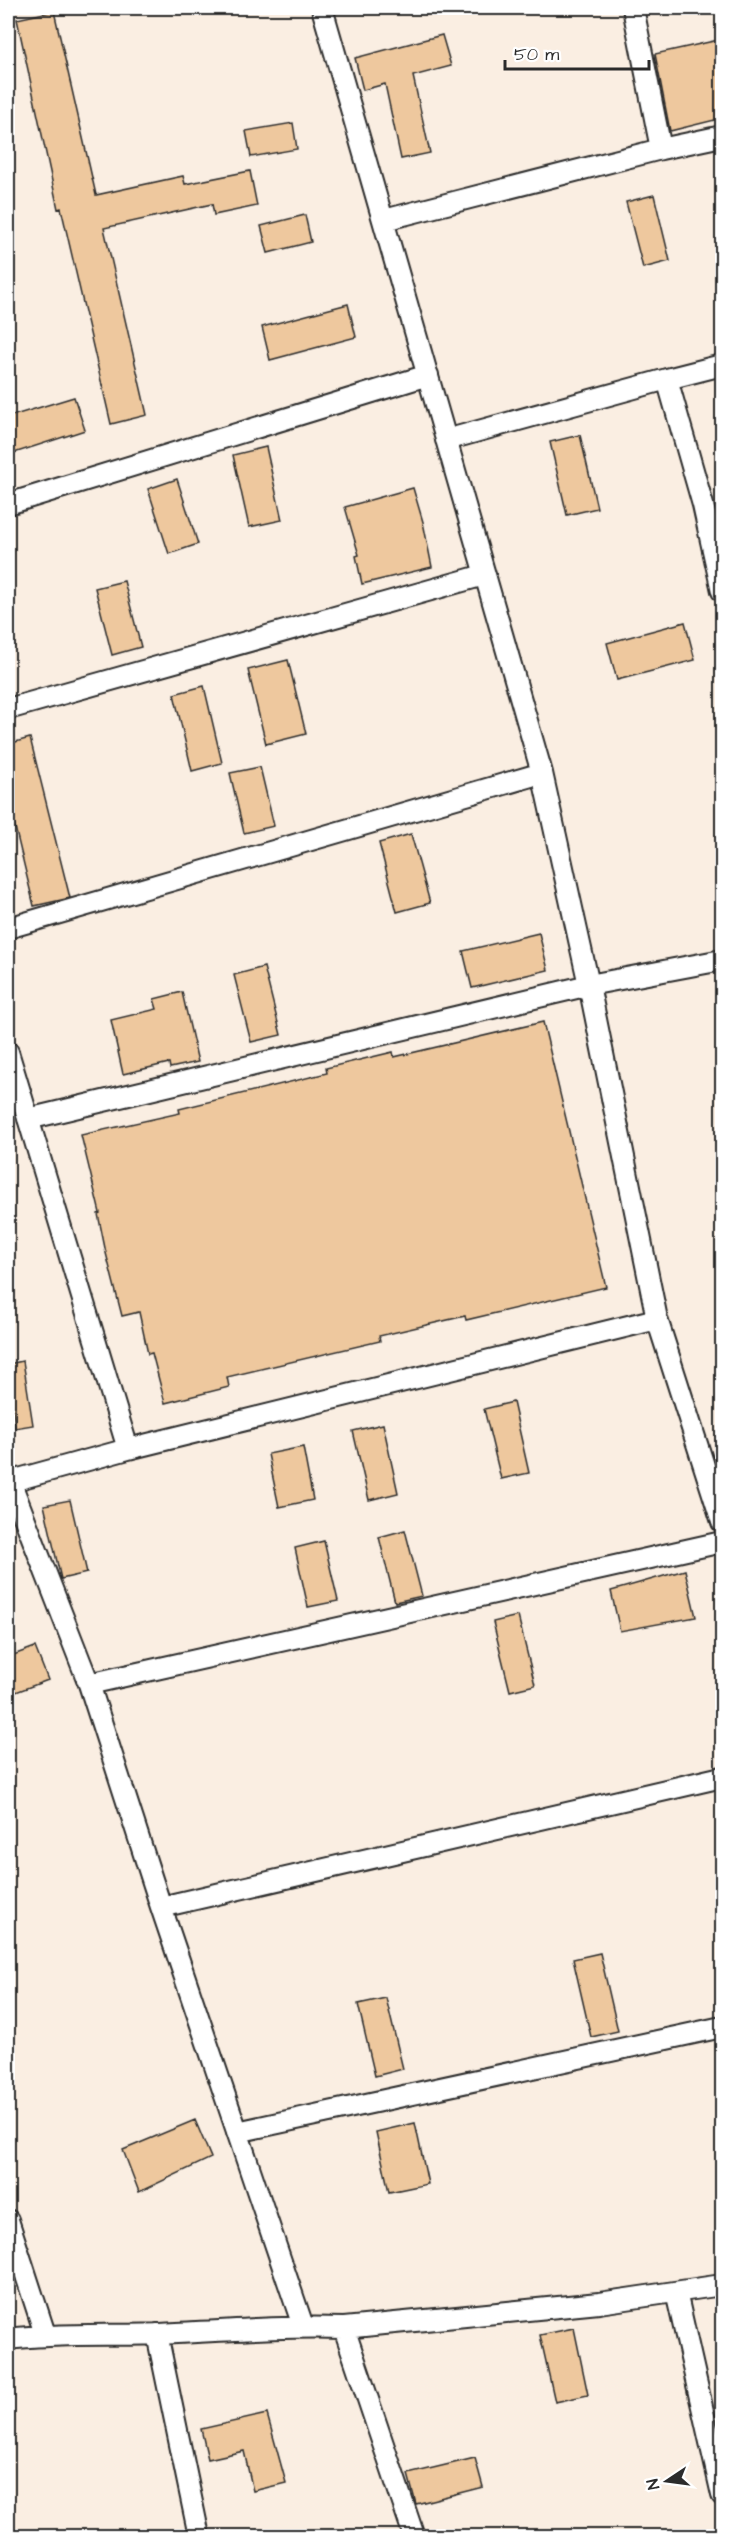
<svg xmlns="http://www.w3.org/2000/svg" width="730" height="2544" font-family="'Architects Daughter',sans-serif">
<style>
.building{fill:#eec89e;stroke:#2b2b2b;stroke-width:1.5}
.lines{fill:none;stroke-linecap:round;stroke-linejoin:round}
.minor-casing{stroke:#2b2b2b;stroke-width:24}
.minor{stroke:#fff;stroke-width:20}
</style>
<rect width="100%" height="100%" fill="#faeee2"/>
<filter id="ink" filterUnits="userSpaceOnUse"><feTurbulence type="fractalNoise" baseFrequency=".0167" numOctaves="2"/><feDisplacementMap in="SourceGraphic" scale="12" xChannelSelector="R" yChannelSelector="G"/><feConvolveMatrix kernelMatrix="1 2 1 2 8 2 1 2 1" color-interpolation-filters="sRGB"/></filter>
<g filter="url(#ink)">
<path class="building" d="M54 11 96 195 183 176 185 184 250 171 257 206 214 215 212 204 104 228 147 415 111 424 61 208 58 209 17 19Z
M442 35 451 66 413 76 430 153 401 159 385 84 363 90 355 58Z
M723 39V118L670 131 655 54Z
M293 123 297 149 251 157 246 131Z
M654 195 670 261 643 268 626 202Z
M305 215 311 242 268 253 261 226Z
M348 304 356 337 270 360 262 327Z
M74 397 85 430 8 455V417Z
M580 435 597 508 567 515 550 442Z
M266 447 282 520 249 527 233 455Z
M177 479 198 544 169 554 148 489Z
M413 488 423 522 432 567 362 584 356 556 359 555 345 507Z
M124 581 141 647 112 655 95 588Z
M685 622 695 660 617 680 607 643Z
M288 660 306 734 266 744 248 670Z
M204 686 222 763 192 771 174 694Z
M30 738 70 898 34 906 14 823 8 824V744Z
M260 767 274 826 244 833 230 773Z
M411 834 430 903 397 912 379 843Z
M539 933 548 970 472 988 463 951Z
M264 967 281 1035 251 1042 234 975Z
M182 992 198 1062 170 1068 169 1063 123 1074 111 1020 157 1009 154 999Z
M543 1022 606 1287 466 1320 465 1316 379 1336 380 1341 227 1377 229 1387 165 1403 152 1353 148 1354 139 1312 122 1316 106 1253 98 1214 100 1213 81 1135 180 1113 179 1109 327 1073 326 1068 393 1052 394 1057Z
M23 1361 33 1425 15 1428 8 1364Z
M513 1402 529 1473 501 1479 484 1409Z
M383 1424 398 1493 369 1500 353 1431Z
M303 1447 313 1500 279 1507 268 1454Z
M70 1500 87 1573 61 1579 44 1505Z
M405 1530 422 1596 395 1602 379 1537Z
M324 1541 338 1601 308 1607 295 1548Z
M685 1570 696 1617 620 1631 611 1591Z
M518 1616 535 1685 510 1691 493 1622Z
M35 1647 48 1680 8 1695V1657Z
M600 1953 618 2031 591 2037 573 1959Z
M386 1998 403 2069 375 2076 358 2004Z
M195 2120 211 2158 139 2192 123 2150Z
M415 2123 428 2184 389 2192 376 2132Z
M574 2328 588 2395 555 2402 540 2335Z
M267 2414 286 2483 253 2491 244 2451 208 2459 201 2429Z
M475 2458 483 2487 416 2504 408 2474Z"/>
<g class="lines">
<defs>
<path id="minor" d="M322 8 542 773 589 985 657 1319 722 1522
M633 8 661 149
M384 220 661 149 722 136
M722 365 667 379 703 505 722 591
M446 440 667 379
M8 504 428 375
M8 709 484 575
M8 928 542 773
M8 1052 128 1449
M28 1119 589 985 722 960
M10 1481 89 1684 161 1907 303 2326
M8 1482 128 1449 657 1319
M89 1684 722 1542
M161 1907 722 1777
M237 2132 722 2027
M8 2220 45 2334
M676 2292 722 2495
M344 2328 414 2536
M157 2334 199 2536
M8 2339C58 2333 109 2336 160 2334 221 2331 282 2326 344 2328L599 2303 722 2285"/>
</defs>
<use href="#minor" class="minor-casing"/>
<use href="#minor" class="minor"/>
</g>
</g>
<rect width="730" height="2544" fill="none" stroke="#fff" stroke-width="30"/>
<rect x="15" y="15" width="700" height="2514" fill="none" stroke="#2b2b2b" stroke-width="2" filter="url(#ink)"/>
<g transform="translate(667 2481) rotate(257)" stroke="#ffffff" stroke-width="4.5" paint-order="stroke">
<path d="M0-4.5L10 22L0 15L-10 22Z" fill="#2b2b2b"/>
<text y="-9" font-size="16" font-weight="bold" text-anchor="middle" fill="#2b2b2b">N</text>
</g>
<path d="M505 60v9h144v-9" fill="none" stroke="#2b2b2b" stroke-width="3"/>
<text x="514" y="60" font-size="18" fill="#2b2b2b" stroke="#ffffff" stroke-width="4.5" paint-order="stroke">50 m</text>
</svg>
